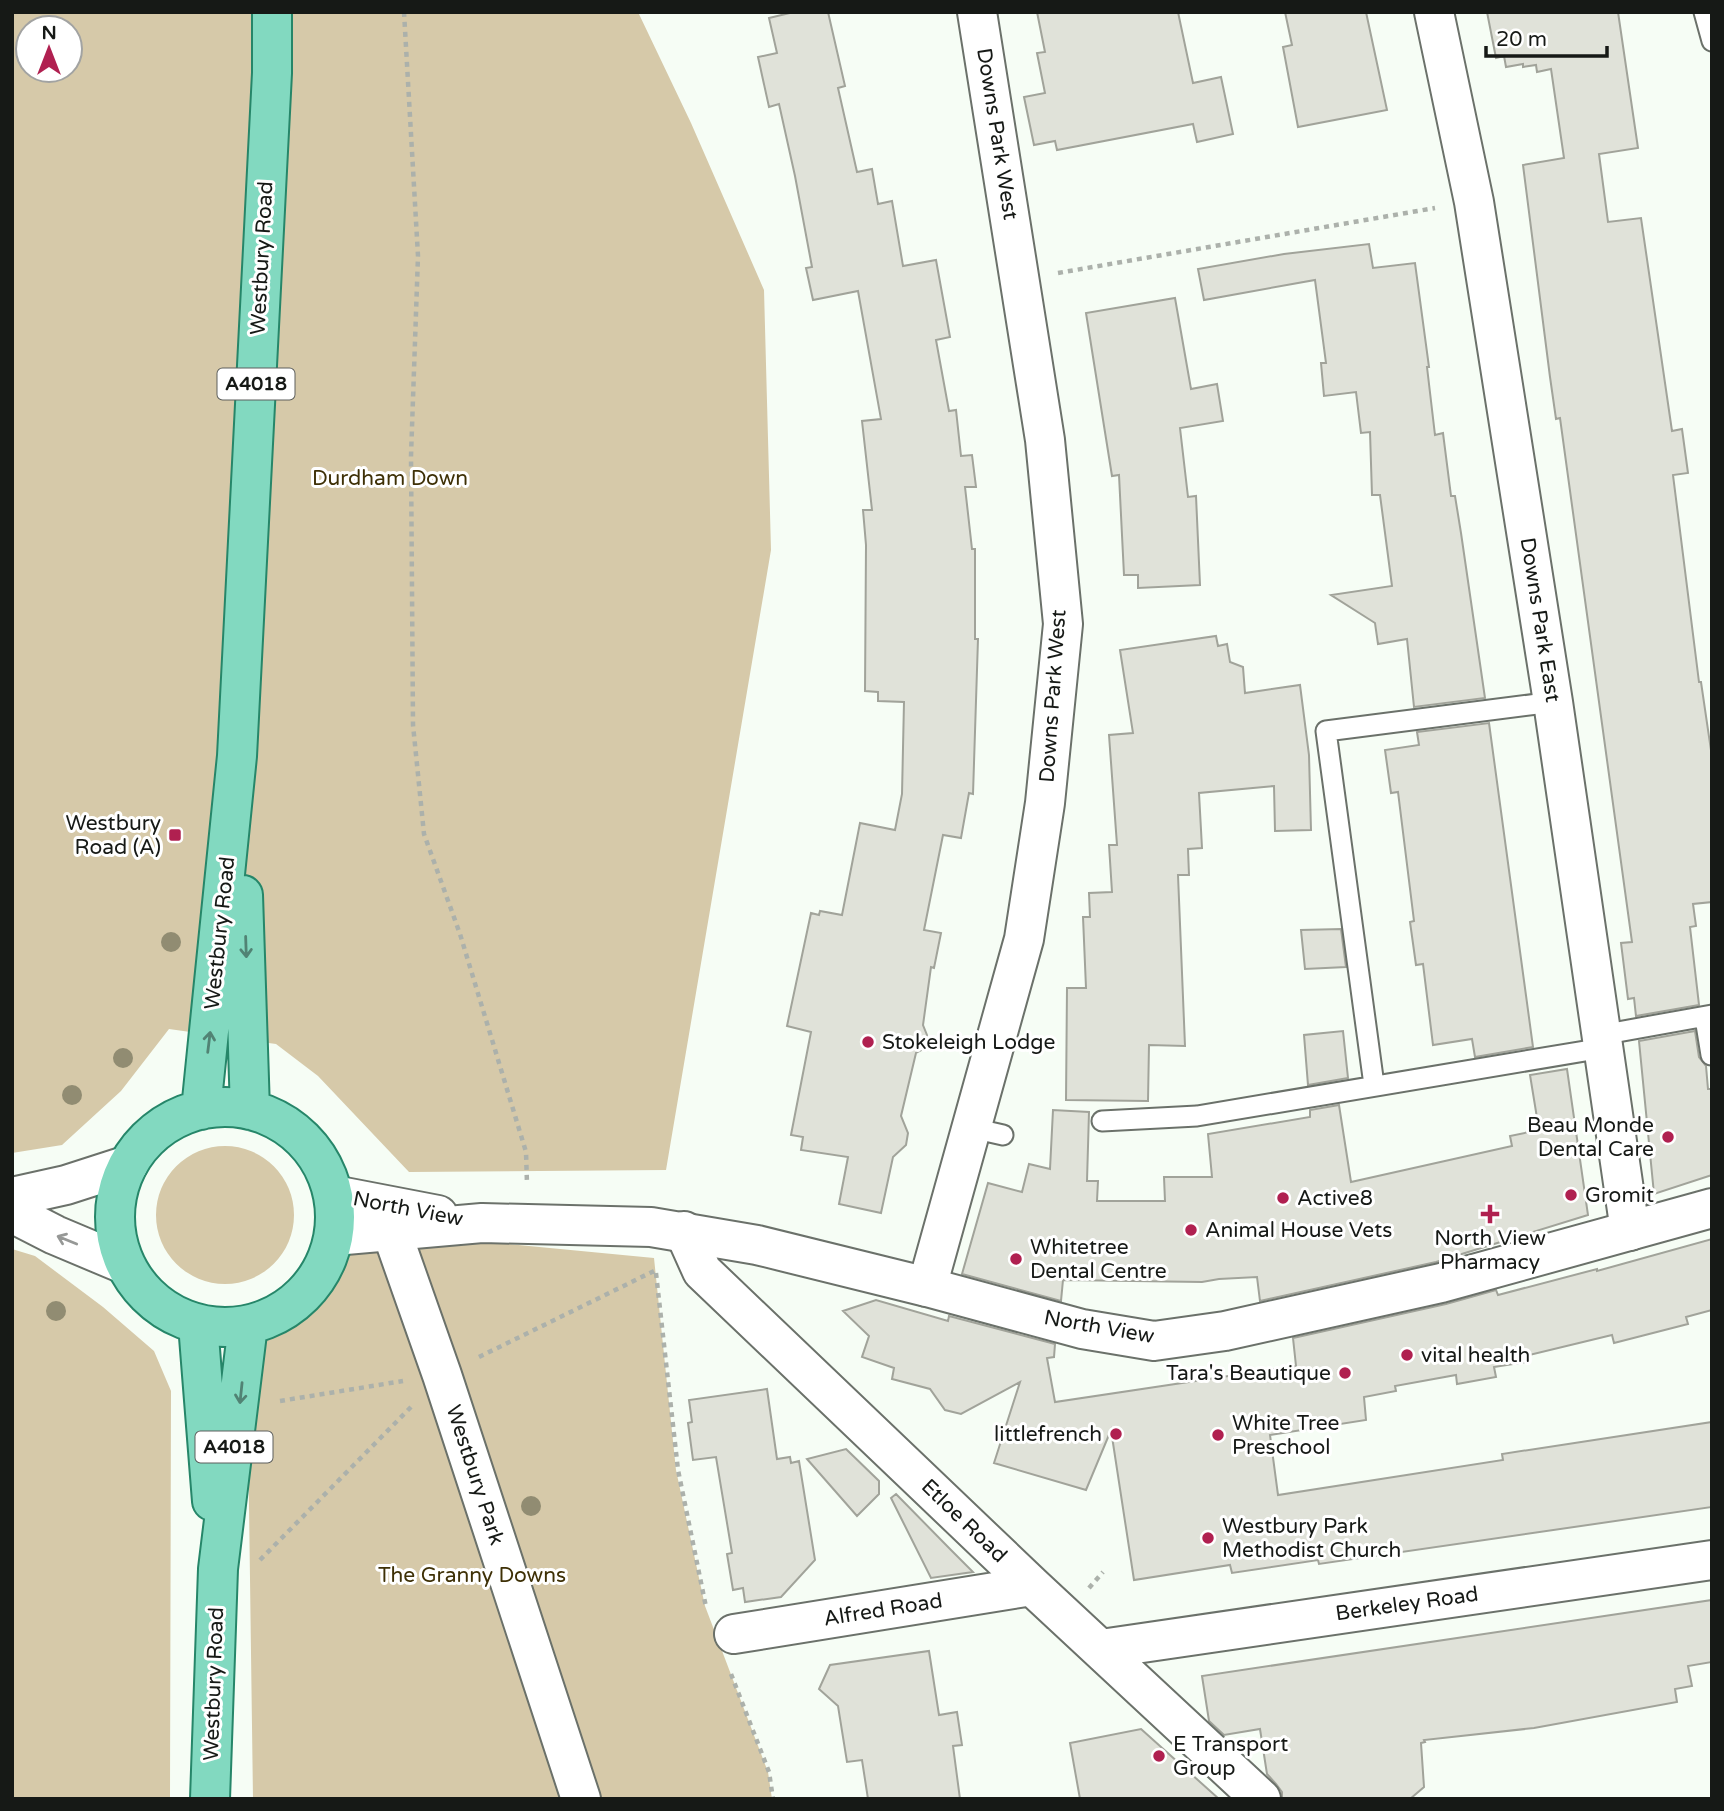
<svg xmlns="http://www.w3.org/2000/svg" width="1724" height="1811" font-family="'Varela Round',sans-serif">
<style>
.green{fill:#d6c9a9;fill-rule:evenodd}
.building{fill:#e0e2d9;stroke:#a1a39a;stroke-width:2}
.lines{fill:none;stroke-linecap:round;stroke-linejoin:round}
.service-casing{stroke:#6b716a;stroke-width:23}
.minor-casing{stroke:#6b716a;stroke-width:42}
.secondary-casing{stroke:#6b716a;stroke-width:42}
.primary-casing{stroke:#268669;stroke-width:42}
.path{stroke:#acb1ab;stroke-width:4.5;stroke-dasharray:5 5;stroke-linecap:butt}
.service{stroke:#fff;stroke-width:19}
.minor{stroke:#fff;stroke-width:38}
.secondary{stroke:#fff;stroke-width:38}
.primary{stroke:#82d9c0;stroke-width:38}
.tree{fill:#918c72}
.oneway{stroke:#518374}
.oneway2{stroke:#969896}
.poi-dot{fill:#b02050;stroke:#fff;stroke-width:2.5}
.labels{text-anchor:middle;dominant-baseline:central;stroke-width:6;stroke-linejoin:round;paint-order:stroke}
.shield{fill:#fff;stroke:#5c5e5c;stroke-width:2}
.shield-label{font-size:19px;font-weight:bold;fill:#161916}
.street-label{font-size:21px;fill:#161916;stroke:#fff}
.park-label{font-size:21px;fill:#3e3006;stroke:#fff}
.poi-label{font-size:21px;fill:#161916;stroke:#fff;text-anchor:start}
</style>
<rect width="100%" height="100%" fill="#f6fdf5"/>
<path class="green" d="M12 12H638L691 123 764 290 771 550 666 1170 409 1172 318 1076 276 1044 169 1029 121 1091 62 1145 12 1153ZM28 28H70V70H28Z
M156 1215a69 69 0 1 1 138 0a69 69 0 1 1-138 0Z
M374 1231 654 1258 676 1470 705 1606 768 1772 772 1799H253L247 1358Z
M12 1249 35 1256 103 1307 154 1351 171 1391 170 1799H12Z"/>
<path class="building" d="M794 12H828L845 86 838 88 857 172 872 169 878 204 892 201 903 266 936 260 950 337 936 340 949 411 956 410 961 456 972 455 976 487H965L972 549H975V639H978L973 794 969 793 961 838 943 835 924 930 941 933 934 968 931 967 923 1025 927 1035 925 1048 916 1053 901 1116 908 1133 906 1145 893 1157 881 1213 839 1204 848 1157 801 1150 803 1137 791 1135 811 1032 787 1026 811 913 819 915 820 911 842 915 860 823 895 830 902 794 904 702 878 701V692L865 691 866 545 863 510H872L862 421 881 419 858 291 813 300 806 268 812 267 795 176 779 104 769 107 758 57 777 53 769 18Z
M1037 12H1178L1193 83 1221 77 1233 134 1197 142 1193 124 1057 150 1055 141 1034 145 1024 97 1045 93 1037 53 1045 52Z
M1285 12H1366L1387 110 1298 127 1283 47 1292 45Z
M1487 12H1618L1638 148 1599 154 1608 222 1641 218 1672 431 1682 429 1688 473 1673 475 1699 682H1701L1712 757V902L1693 904 1696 926 1690 927 1699 1005 1636 1016 1634 998 1628 999 1621 943 1632 942 1560 418 1556 419 1550 377 1523 165 1564 158 1551 69 1537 72 1536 65 1523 67V64L1506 67 1504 56 1496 58Z
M1369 244 1373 268 1415 263 1429 367H1427L1435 435 1443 433 1451 496H1455L1461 533 1485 698 1414 707 1407 639 1378 644 1375 623 1331 595 1392 586 1380 495H1372L1370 432 1361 433 1356 392 1324 396 1321 363H1326L1315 280 1204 300 1198 269 1284 254Z
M1175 298 1191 389 1217 384 1223 421 1180 428 1188 497 1196 496 1200 585 1138 588V575H1124L1119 475 1112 476 1086 313Z
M1216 636 1218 646 1227 644 1230 662 1243 667 1245 693 1300 685 1309 755 1311 830 1275 831 1274 786 1199 793 1202 848 1188 849 1189 875H1178L1185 1046 1149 1045 1148 1101 1066 1100 1067 988H1086L1083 917H1090L1089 893 1112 892 1109 845H1117L1109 735 1133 733 1120 650Z
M1489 723 1533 1047 1475 1057 1472 1039 1433 1045 1423 964 1416 965 1410 922 1414 921 1398 792 1391 793 1385 750 1419 745 1417 732Z
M1341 929 1346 967 1305 969 1301 930Z
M1343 1031 1348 1078 1308 1085 1304 1035Z
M1695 1031 1699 1057 1706 1066 1708 1089H1712V1175L1654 1194 1639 1041Z
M1567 1069 1588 1215 1436 1262 1260 1301 1257 1277 1219 1279 1202 1282 1063 1280 1061 1301 962 1274 988 1183 1022 1192 1029 1164 1050 1169 1053 1110 1089 1112 1087 1181H1098L1097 1201H1165L1164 1177H1212L1208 1134 1310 1117V1110L1339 1105 1351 1182 1512 1146 1510 1136 1539 1130 1530 1075Z
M1712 1239V1310L1686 1317 1688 1324 1614 1343 1612 1335 1525 1356 1526 1362 1494 1367 1496 1377 1457 1384 1456 1375 1395 1386 1396 1391 1364 1397 1366 1420 1270 1435 1278 1495 1503 1460 1502 1454 1712 1422V1507L1319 1564 1318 1560 1232 1573 1230 1565 1134 1580 1111 1430 1086 1490 994 1463 1020 1382 961 1414 945 1410 930 1389 892 1379 894 1368 862 1357 869 1336 843 1311 876 1300 948 1321 949 1316 1055 1344 1054 1357 1047 1358 1055 1402 1296 1366 1293 1338 1446 1304 1496 1290 1498 1295 1597 1269V1271Z
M767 1389 777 1459 790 1457 791 1463 799 1461 815 1560 781 1597 745 1602 743 1588 733 1590 727 1554 732 1553 716 1457 693 1460 688 1423 692 1422 689 1400Z
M846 1449 879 1481V1494L857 1516 807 1459Z
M896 1494 951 1550 973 1572 931 1578 891 1498Z
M1712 1600V1662L1688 1666 1692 1686 1675 1689 1677 1702 1534 1728 1424 1740 1425 1742 1421 1743 1424 1787 1410 1799H1282V1792L1276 1784 1267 1774 1260 1729 1224 1735 1209 1721 1202 1676Z
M929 1651 939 1715 957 1712 962 1745 953 1746 960 1799H868L862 1760 847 1762 838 1706 819 1689 830 1665Z
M1141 1729 1219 1799H1080L1070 1743Z"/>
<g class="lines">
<defs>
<path id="service" d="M1704 12 1712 41
M1705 1018 1711 1055
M1601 1035 1712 1015
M1374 1085 1326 731 1553 702
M1102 1121 1197 1116 1603 1048
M972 1128 1003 1135"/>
<path id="minor" d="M1434 12 1474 202 1553 702 1630 1231
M684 1231 702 1271 1032 1586 1261 1799
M392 1233 442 1375 581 1799
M927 1287 1024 939 1045 803 1063 624 1045 440 977 12
M734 1634 1032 1586
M1101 1649 1712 1560"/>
<path id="secondary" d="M334 1195 438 1215
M12 1197 66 1185 128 1165
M12 1213 55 1235 124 1264
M334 1236 482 1223 651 1227 757 1245 927 1287 1082 1329 1154 1341 1225 1331 1441 1283 1712 1208"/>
<path id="primary" d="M243 895 250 1110
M115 1217a110 110 0 1 1 220 0a110 110 0 1 1-220 0Z
M201 1110 237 756 272 73V12
M198 1324 212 1501
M210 1799 218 1569 248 1325"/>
</defs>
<use href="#service" class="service-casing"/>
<use href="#minor" class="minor-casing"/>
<use href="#secondary" class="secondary-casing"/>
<use href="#primary" class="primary-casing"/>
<path class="path" d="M404 12 418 256 411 456 413 725 424 834 460 934 526 1152 527 1184
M1058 273 1435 208
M656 1273 678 1470 706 1607
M479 1357 656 1270
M280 1401 403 1381
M260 1560 411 1407
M1089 1588 1103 1572
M731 1674 769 1772 773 1799"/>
<use href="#service" class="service"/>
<use href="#minor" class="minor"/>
<use href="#secondary" class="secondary"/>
<use href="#primary" class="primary"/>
</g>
<g class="tree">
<circle cx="171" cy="942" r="10"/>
<circle cx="123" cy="1058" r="10"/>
<circle cx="72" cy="1095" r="10"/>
<circle cx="56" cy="1311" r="10"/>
<circle cx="531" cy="1506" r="10"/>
</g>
<defs><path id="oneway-shaft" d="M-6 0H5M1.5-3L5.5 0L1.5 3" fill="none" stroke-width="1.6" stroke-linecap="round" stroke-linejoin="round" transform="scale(1.75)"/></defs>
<g class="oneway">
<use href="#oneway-shaft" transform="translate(246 947) rotate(88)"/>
<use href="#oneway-shaft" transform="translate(209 1042) rotate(-83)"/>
<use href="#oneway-shaft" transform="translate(241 1393) rotate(96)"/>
</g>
<use class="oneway2" href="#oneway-shaft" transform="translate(67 1240) rotate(-158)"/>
<g class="poi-dot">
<rect x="168" y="828" width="14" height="14" rx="3.5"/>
<circle cx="868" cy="1042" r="7"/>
<circle cx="1668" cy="1137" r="7"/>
<circle cx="1571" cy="1195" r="7"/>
<circle cx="1283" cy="1198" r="7"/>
<path d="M1486.5 1203.5h7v7h7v7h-7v7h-7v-7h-7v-7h7z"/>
<circle cx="1191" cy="1230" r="7"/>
<circle cx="1016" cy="1259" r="7"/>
<circle cx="1407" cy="1355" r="7"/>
<circle cx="1345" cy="1373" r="7"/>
<circle cx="1116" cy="1434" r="7"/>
<circle cx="1218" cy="1435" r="7"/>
<circle cx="1208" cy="1538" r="7"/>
<circle cx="1159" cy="1756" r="7"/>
</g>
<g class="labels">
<g class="shield">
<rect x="217.5" y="368.5" width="77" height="31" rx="5"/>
<rect x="195.5" y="1431.5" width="77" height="31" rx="5"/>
</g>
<g class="shield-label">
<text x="256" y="384">A4018</text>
<text x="234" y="1447">A4018</text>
</g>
<g class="street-label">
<text transform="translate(997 134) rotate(81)">Downs Park West</text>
<text transform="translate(262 258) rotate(-87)">Westbury Road</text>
<text transform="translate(1540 620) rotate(81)">Downs Park East</text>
<text transform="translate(1053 696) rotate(-86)">Downs Park West</text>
<text transform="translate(220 933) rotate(-84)">Westbury Road</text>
<text transform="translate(408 1209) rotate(11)">North View</text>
<text transform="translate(1099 1327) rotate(10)">North View</text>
<text transform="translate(475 1475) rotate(72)">Westbury Park</text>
<text transform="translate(964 1521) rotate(44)">Etloe Road</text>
<text transform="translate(1407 1604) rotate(-8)">Berkeley Road</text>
<text transform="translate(883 1610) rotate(-9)">Alfred Road</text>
<text transform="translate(214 1684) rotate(-88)">Westbury Road</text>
</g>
<g class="park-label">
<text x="390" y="478">Durdham Down</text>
<text x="472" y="1575">The Granny Downs</text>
</g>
<g class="poi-label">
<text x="161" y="823" text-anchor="end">Westbury<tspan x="161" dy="24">Road (A)</tspan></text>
<text x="882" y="1042">Stokeleigh Lodge</text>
<text x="1654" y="1125" text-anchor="end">Beau Monde<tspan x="1654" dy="24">Dental Care</tspan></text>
<text x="1585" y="1195">Gromit</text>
<text x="1297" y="1198">Active8</text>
<text x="1205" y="1230">Animal House Vets</text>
<text x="1490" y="1238" text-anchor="middle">North View<tspan x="1490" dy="24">Pharmacy</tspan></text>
<text x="1030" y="1247">Whitetree<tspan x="1030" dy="24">Dental Centre</tspan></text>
<text x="1421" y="1355">vital health</text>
<text x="1331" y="1373" text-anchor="end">Tara's Beautique</text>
<text x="1232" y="1423">White Tree<tspan x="1232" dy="24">Preschool</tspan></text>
<text x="1102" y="1434" text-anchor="end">littlefrench</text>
<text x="1222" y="1526">Westbury Park<tspan x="1222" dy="24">Methodist Church</tspan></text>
<text x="1173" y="1744">E Transport<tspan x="1173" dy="24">Group</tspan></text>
</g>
</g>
<rect width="1724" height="1811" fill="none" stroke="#161916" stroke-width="28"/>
<g transform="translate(49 49)"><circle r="33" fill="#ffffff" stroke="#a2a3a2" stroke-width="2"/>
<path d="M0-5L12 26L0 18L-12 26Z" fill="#b02050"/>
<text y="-10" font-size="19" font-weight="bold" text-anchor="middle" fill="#161916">N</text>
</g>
<path d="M1486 46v10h121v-10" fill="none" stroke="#161916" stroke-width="3.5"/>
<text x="1496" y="46" font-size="21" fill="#161916" stroke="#ffffff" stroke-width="5" paint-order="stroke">20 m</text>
</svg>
